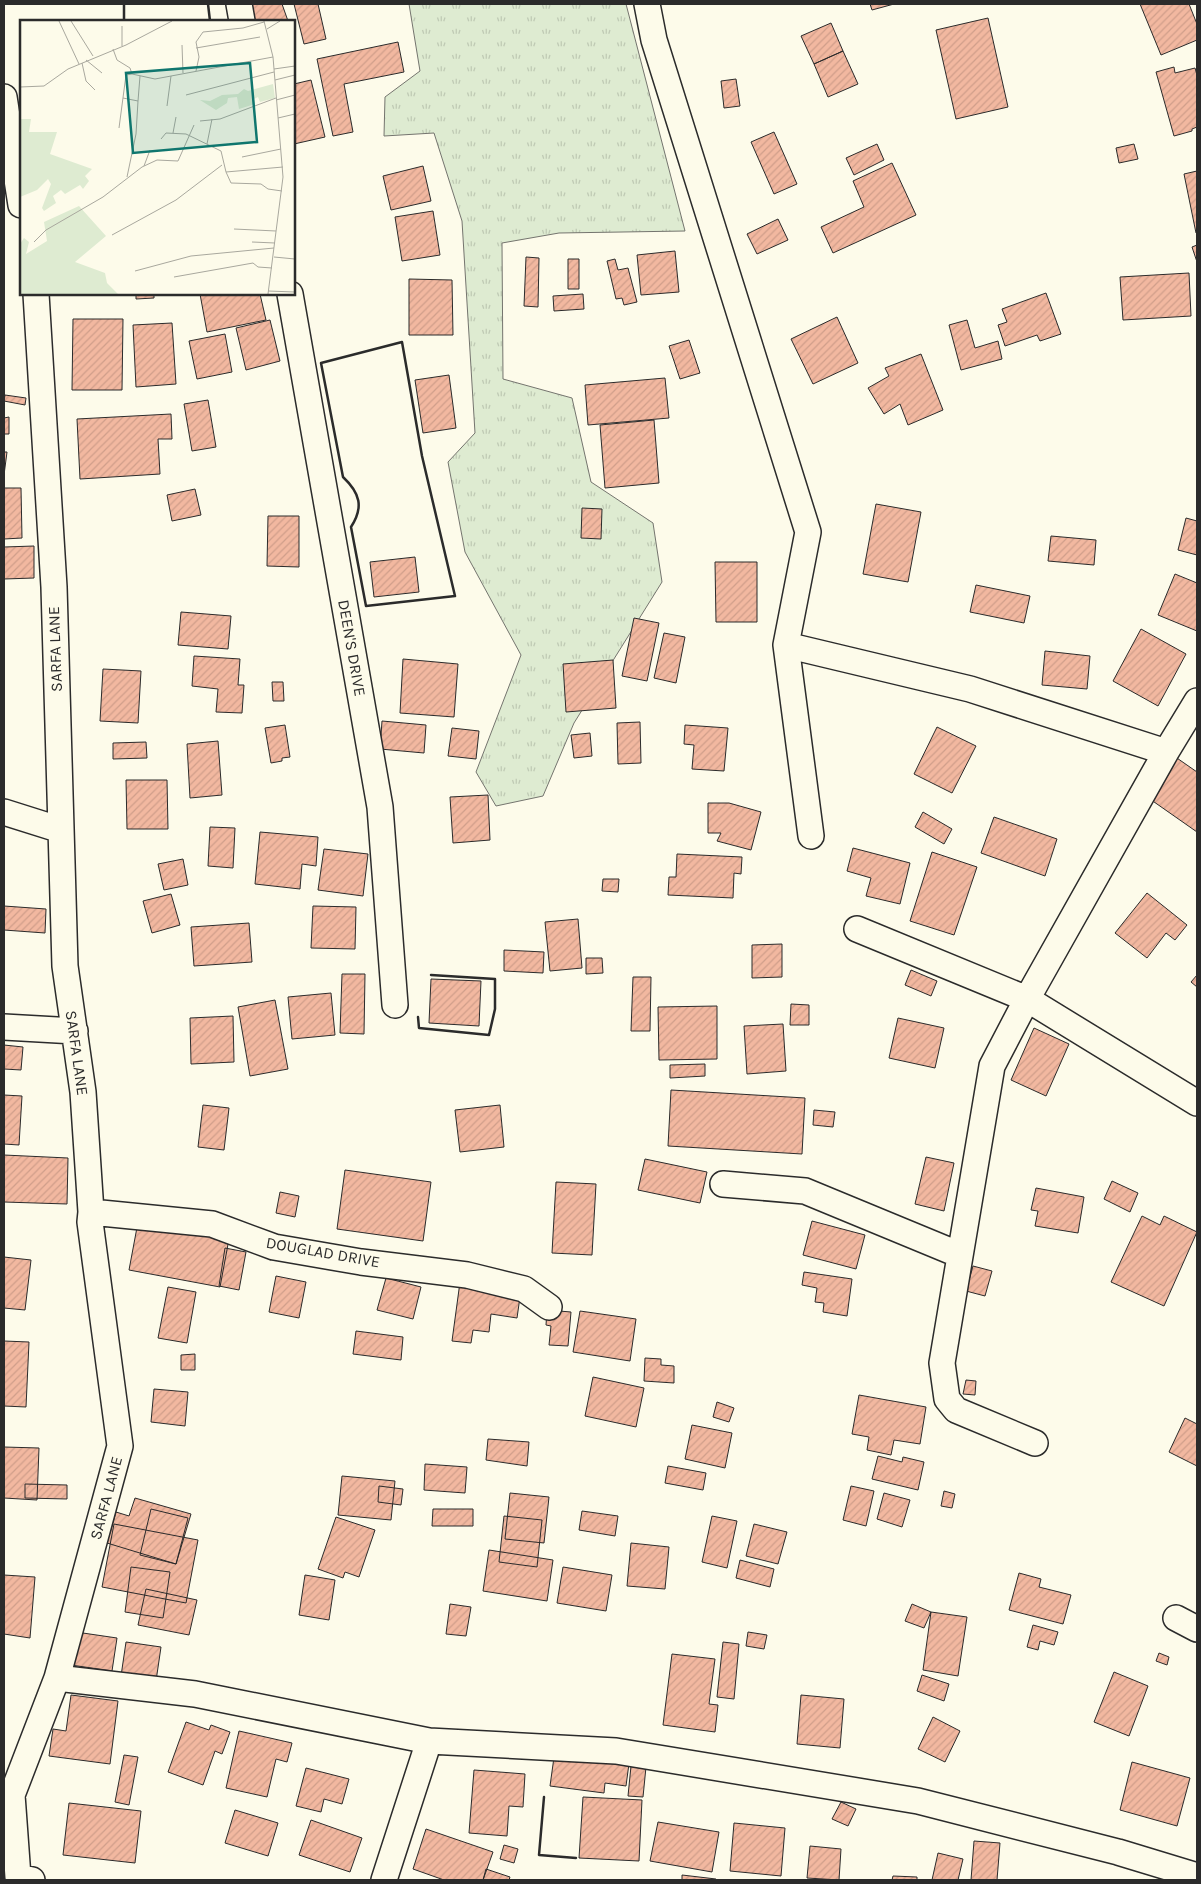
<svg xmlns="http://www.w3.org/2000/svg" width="1201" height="1884" font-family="Karla,sans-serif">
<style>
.grass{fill:url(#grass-tufts);stroke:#74746e}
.building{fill:url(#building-hatch);stroke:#2b2b2b}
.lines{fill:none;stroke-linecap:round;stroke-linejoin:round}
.minor-casing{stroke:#2b2b2b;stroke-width:28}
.minor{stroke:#fdfbea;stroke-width:25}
.wall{stroke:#2b2b2b;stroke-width:2.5}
.labels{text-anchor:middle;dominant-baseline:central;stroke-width:4;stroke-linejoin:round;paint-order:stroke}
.street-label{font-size:16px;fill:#2b2b2b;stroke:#fdfbea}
.inset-road{fill:none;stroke:#a9a89e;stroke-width:1}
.view{fill:#0f766e;fill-opacity:0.15;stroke:#0f766e;stroke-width:2.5}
.inset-edge{fill:none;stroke:#2b2b2b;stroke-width:2.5}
</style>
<defs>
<pattern id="grass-tufts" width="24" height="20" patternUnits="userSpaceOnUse" patternTransform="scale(1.25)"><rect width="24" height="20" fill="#deebd1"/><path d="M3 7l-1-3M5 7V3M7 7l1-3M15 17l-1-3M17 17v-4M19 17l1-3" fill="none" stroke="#bfcab4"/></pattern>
<pattern id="building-hatch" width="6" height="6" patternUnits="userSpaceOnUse" patternTransform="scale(1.25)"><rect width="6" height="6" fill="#f2b8a0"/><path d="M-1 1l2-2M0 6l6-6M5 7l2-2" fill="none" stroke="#d09e8a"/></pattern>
</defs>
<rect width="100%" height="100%" fill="#fdfbea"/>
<path class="grass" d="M409 4H626L685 231 559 233 502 243 503 379 572 398 591 482 653 523 662 582 574 723 543 796 496 806 476 772 521 655 465 552 448 462 475 433 462 221 434 133 384 136 385 97 420 71Z"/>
<path class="building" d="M241 4H282L288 21H246Z
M294 4H318L326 39 304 44Z
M870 4H894L872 10Z
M1140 4H1189L1197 24V40L1161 55Z
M988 18 1008 107 956 119 936 30Z
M831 23 843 51 814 64 801 36Z
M398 42 404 72 344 84 353 132 333 136 317 59Z
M843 51 858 84 828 97 814 64Z
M1174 67 1175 73 1195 68 1197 75V127L1192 129V131L1174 136 1156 72Z
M736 79 740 106 724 108 721 81Z
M311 80 325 137 294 144V84Z
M774 132 797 184 774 194 751 142Z
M877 144 884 160 854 175 846 158Z
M1134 144 1138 159 1119 163 1116 148Z
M892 163 916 215 833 253 821 227 864 207 853 181Z
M423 166 431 201 391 210 383 176Z
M1197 171V233H1196L1184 174Z
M433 211 440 255 402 261 395 217Z
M778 219 788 240 757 254 747 234Z
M1197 245V262L1192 247Z
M675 251 679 292 641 295 637 255Z
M526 257 539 258 538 307 524 306Z
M568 259H579V289H568Z
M615 259 618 270 628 268 637 302 624 305 622 298 616 299 607 261Z
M1189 273 1191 316 1123 320 1120 277Z
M409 279 452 280 453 335H409Z
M1046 293 1061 334 1040 341 1037 335 1005 346 998 325 1007 322 1002 309Z
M136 294H154V298L136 299Z
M200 294H260L266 320 207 332Z
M583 294 584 309 554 311 553 296Z
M837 317 858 363 813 384 791 339Z
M73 319H123L122 390H72Z
M270 320 280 361 246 370 236 328Z
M967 320 975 348 998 341 1002 359 961 370 949 325Z
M172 323 176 384 136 387 133 325Z
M225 334 232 372 197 379 189 341Z
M689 340 700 373 680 379 669 346Z
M921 354 943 410 908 425 900 404 884 414 868 388 889 376 885 368Z
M449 375 456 428 423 433 415 380Z
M665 378 669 418 588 425 585 385Z
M5 395 26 398 25 405 4 401Z
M208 400 216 447 192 451 184 404Z
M171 414 172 439H158L160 474 80 479 77 419Z
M9 417V434H4V418Z
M654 420 659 483 605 488 600 425Z
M4 452H7L4 475Z
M4 488H21L22 538 4 539Z
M195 489 201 515 172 521 167 495Z
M876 504 921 512 908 582 863 574Z
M582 508 602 509 601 539 581 538Z
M268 516H299V567L267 566Z
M1186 518 1197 521V555L1178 550Z
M1051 536 1096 540 1094 565 1048 561Z
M34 546V578L4 579V547Z
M415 557 419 592 374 597 370 562Z
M715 562H757V622H716Z
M1175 574 1197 583V631L1158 615Z
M976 585 1030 596 1024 623 970 612Z
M181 612 231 616 228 649 178 645Z
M634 618 659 623 647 681 622 676Z
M1141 629 1186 654 1158 706 1113 681Z
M664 633 685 637 676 683 654 678Z
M1045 651 1090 656 1087 689 1042 685Z
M194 656 240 659 238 685H244L242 713 216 712 218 689 192 686Z
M403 659 458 664 454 717 400 713Z
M613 660 616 708 566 712 563 664Z
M103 669 141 671 138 723 100 721Z
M272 682H283L284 701H273Z
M382 721 426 725 424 753 380 749Z
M640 722 641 763 618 764 617 723Z
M285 725 290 757 282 758V761L271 763 265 728Z
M685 725 728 728 724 771 692 769 694 745 684 744Z
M937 727 976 746 952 793 914 774Z
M452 728 479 731 476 759 448 756Z
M590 733 592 756 574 758 571 735Z
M218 741 222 795 190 798 187 744Z
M146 742 147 758 113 759V743Z
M1174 756 1197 772V832L1147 797Z
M126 780H167L168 829H127Z
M488 795 490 840 453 843 450 797Z
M708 803H729L761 812 751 850 717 841 721 833H708Z
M923 812 952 829 944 844 915 827Z
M994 817 1057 839 1045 876 981 853Z
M210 827 235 828 233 868 208 866Z
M260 832 318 837 316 866 302 864 300 889 255 884Z
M853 848 910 863 900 904 866 896 871 878 847 871Z
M324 849 368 854 363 896 318 890Z
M932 852 977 867 954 935 910 921Z
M677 854 742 857 741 874 734 873 733 898 668 895 669 877H676Z
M183 859 188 885 164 890 158 864Z
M603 879H619L618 892 602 891Z
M1147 893 1187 925 1175 940 1166 933 1147 958 1115 933Z
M171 894 180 925 152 933 143 901Z
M4 906 46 909 45 933 4 930Z
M313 906 356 907 355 949 311 948Z
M578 919 582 968 550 971 545 922Z
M249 923 252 962 194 966 191 927Z
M782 944V977L752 978V945Z
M504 950 544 952 543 973 504 971Z
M586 958H602L603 973 586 974Z
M911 970 937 981 931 996 905 985Z
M342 974H365L364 1034 340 1033Z
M1197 975V987L1191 982Z
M633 977H651L650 1031H631Z
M431 979 481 981 479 1026 429 1023Z
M331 993 335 1035 292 1039 288 997Z
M275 1000 288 1069 250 1076 238 1007Z
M791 1004 809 1005V1025H790Z
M717 1006V1059L659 1060 658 1007Z
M233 1016 234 1062 191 1064 190 1018Z
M898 1018 944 1028 935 1068 889 1058Z
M783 1024 786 1071 747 1074 744 1026Z
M1034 1028 1069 1044 1046 1096 1011 1080Z
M4 1045 23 1047 21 1070 4 1069Z
M705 1064V1076L670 1078V1065Z
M671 1090 805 1098 802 1154 668 1146Z
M4 1095 22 1096 19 1145 4 1144Z
M203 1105 229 1108 224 1150 198 1147Z
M500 1105 504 1147 460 1152 455 1110Z
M814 1110 835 1112 833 1127 813 1125Z
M4 1155 68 1158 67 1204 4 1202Z
M926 1157 954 1163 944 1211 915 1204Z
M645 1159 707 1172 700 1203 638 1190Z
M345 1170 431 1182 423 1241 337 1229Z
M1112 1181 1138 1193 1130 1212 1104 1199Z
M556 1182 596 1184 592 1255 552 1253Z
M1036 1188 1084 1197 1078 1233 1035 1226 1038 1211 1031 1210Z
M280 1192 299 1196 295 1217 276 1213Z
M1142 1216 1160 1225 1164 1216 1197 1232 1164 1306 1111 1282Z
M812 1221 865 1235 856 1269 803 1255Z
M138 1222 229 1239 220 1287 129 1270Z
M225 1248 246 1252 239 1290 219 1286Z
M4 1257 31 1260 25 1310 4 1308Z
M973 1266 992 1271 985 1296 966 1291Z
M804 1272 852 1279 847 1316 823 1312 824 1303 815 1302 817 1288 802 1285Z
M276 1276 306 1282 299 1318 269 1312Z
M386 1278 421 1287 413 1319 377 1310Z
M460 1282 521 1290 517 1318 491 1314 489 1332 473 1330 471 1343 452 1341Z
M168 1287 196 1292 187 1343 158 1338Z
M547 1310 571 1312 568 1346 549 1345 551 1326 546 1325Z
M580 1311 636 1319 630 1361 573 1352Z
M356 1331 403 1337 401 1360 353 1354Z
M4 1341 29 1342 26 1407 4 1406Z
M195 1354V1370H181V1355Z
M645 1358 661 1359V1365L674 1366V1383L644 1381Z
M593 1377 644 1388 636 1427 585 1416Z
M966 1380 976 1381 975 1395 963 1394Z
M154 1389 188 1392 185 1426 151 1422Z
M859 1395 926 1407 920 1444 894 1440 891 1455 867 1450 869 1437 852 1434Z
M717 1402 734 1408 729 1422 713 1417Z
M1185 1418 1197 1424V1466L1169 1452Z
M692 1425 732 1433 725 1468 685 1459Z
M488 1439 529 1442 527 1466 486 1460Z
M4 1447 39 1448 37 1500 4 1498Z
M878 1456 902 1462 903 1457 924 1462 918 1490 872 1479Z
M425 1464 467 1467 465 1493 424 1490Z
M668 1466 706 1473 703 1490 665 1483Z
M342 1476 395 1481 391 1520 338 1515Z
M25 1484 67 1485V1499L25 1498Z
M379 1486 403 1489 401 1505 378 1502Z
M851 1486 874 1491 866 1526 843 1520Z
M944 1491 955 1494 952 1508 941 1506Z
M510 1493 549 1497 544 1543 505 1539Z
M884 1493 910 1500 902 1527 877 1519Z
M135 1498 191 1514 176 1564 107 1543 116 1512 129 1516Z
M151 1509 188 1518 176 1564 140 1555Z
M433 1509H473V1526H432Z
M582 1511 618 1516 615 1536 579 1530Z
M504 1516 542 1520 537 1567 499 1562Z
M712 1516 737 1521 727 1568 702 1562Z
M336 1517 375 1530 359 1577 345 1572 343 1578 318 1569Z
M114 1524 198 1540 186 1603 102 1587Z
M754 1524 787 1532 778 1564 746 1556Z
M631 1543 669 1547 665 1589 627 1586Z
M489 1550 553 1560 547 1601 483 1591Z
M740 1560 774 1569 770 1587 736 1578Z
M131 1567 170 1572 163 1618 125 1612Z
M563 1567 612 1575 606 1611 557 1603Z
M1019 1573 1041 1579 1039 1587 1071 1595 1063 1624 1009 1610Z
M4 1575 35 1577 30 1638 4 1634Z
M305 1575 335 1580 329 1620 299 1615Z
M146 1589 197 1600 189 1635 138 1625Z
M450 1604 471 1607 466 1636 446 1634Z
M912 1604 931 1612 924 1628 905 1621Z
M931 1612 967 1617 958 1676 923 1670Z
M1033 1625 1058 1632 1054 1645 1040 1641 1038 1650 1027 1647Z
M76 1632 117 1638 112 1671 71 1665Z
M748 1632 767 1635 764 1649 746 1646Z
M126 1642 161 1647 156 1681 121 1676Z
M723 1642 739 1644 734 1699 717 1697Z
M1159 1653 1169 1657 1167 1665 1156 1661Z
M672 1654 715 1659 709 1704 718 1705 715 1732 663 1725Z
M1114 1672 1148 1686 1129 1736 1094 1722Z
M922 1675 949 1684 944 1701 917 1691Z
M71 1695 118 1701 110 1764 49 1756 53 1729 66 1731Z
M801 1695 844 1699 840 1748 797 1744Z
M933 1717 960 1731 945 1762 918 1749Z
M186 1722 209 1730 211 1725 230 1732 222 1754 215 1751 203 1785 168 1772Z
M239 1731 292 1743 287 1762 276 1759 267 1797 226 1788Z
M555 1750 630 1756 626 1786 605 1783 604 1793 550 1786Z
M124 1755 138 1757 129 1805 115 1802Z
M632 1756 647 1757 643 1797 628 1796Z
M1132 1762 1190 1778 1177 1826 1120 1810Z
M306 1768 349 1779 342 1804 324 1799 321 1812 296 1806Z
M474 1770 525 1774 523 1807 509 1806 507 1836 469 1833Z
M583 1797 642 1800 639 1861 579 1858Z
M841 1802 856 1809 848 1826 832 1819Z
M69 1803 141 1811 135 1863 63 1855Z
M235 1810 278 1823 268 1856 225 1843Z
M311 1820 362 1838 350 1872 299 1855Z
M658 1822 719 1832 712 1872 650 1861Z
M734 1823 785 1828 781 1876 730 1871Z
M426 1829 493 1852 483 1880H444L413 1869Z
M974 1841 1000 1843 997 1880H971Z
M504 1845 518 1849 514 1863 500 1859Z
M810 1846 841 1849 839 1880 807 1878Z
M938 1853 963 1859 958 1880H932Z
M486 1869 510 1877 509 1880H483Z
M682 1875 716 1879V1880H682Z
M893 1876 917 1877V1880H892Z"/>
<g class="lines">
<defs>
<path id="minor" d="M239 4 242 21
M647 4 654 40 808 532 786 645 811 836
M4 97 21 205
M290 294 380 807 395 1005
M786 645 970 689 1166 752
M4 812 61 830
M857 929 1027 999 1197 1103
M4 1027 75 1031
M723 1184 805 1191 960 1255
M91 1212 212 1224 274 1247 361 1262 467 1275 524 1289 549 1307
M1035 1443 956 1410 947 1399 942 1363 992 1066 1027 999 1166 752 1197 701
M1176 1618 1197 1629
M57 1678 195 1694 429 1741
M32 1880 18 1877 12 1795 57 1678 120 1446 90 1222 91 1212 83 1092 65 966 54 587 36 294
M384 1880 429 1741 616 1751 918 1801 1118 1852 1197 1876"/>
</defs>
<use href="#minor" class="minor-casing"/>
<use href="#minor" class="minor"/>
<path class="wall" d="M208 4 210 21
M124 21V4
M402 342 422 456 455 596 366 606 351 527C364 507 360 493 343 477L321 363Z
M418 1017 419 1028 489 1035 495 1009V979L431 975
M544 1797 539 1855 576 1858"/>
</g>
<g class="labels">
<g class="street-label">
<text transform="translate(352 648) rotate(80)">DEEN'S DRIVE</text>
<text transform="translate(55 649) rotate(-92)">SARFA LANE</text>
<text transform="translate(77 1053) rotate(82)">SARFA LANE</text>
<text transform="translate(323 1252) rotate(10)">DOUGLAD DRIVE</text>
<text transform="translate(106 1498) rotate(-75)">SARFA LANE</text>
</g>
</g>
<g transform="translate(20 20)">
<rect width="275" height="275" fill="#fdfbea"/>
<path d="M253 64 255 78 240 82 238 77 234 79 235 84 219 89 217 77 208 78 207 83 196 90 180 80 190 81 202 75 218 74 224 69 228 71ZM0 99H11L9 112H37L30 134 72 149 65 156 69 161 63 169 60 165 45 174 41 170 33 176 36 183 24 191 22 188 31 164 28 159 17 170 0 177ZM59 186 86 216 55 242 85 253 87 263 98 274H0V224L4 218 9 222 6 234 27 221 24 202Z" fill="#deebd1"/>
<path class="inset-road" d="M39 1 59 44M51 1 73 36M244 1 253 37 263 157 248 274M102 6V26M247 9 260 1M162 25 163 53M176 28 240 17M93 29 97 40 110 48 112 54M66 40 82 53M62 43 66 61 75 70M254 49 275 46M176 51 179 37 176 22 183 12 223 8 244 2M112 54 135 59 253 37M255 60 275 55M0 67 24 66 48 49 106 25 152 1M166 75 254 52M103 78 118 81 116 114 107 157M256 80 275 75M118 81 120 56M147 86 151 56M258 98 275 94M180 101 200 99 256 78M99 108 106 55 112 54M153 113 156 97M141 119 146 113 166 114 201 131 206 152 263 147M187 124 192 99M222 137 261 129M124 146 130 130M206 152 211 163 241 164 248 169 262 171M214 209 256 211M92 215 156 180 202 145M14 222 26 210 83 177 122 147 137 140 158 141 174 105M232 222 255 223M254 237 275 239M115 251 171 236 254 228M154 257 233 243 238 247 252 248M248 271 275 272"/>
<path class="view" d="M230 43 237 122 113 133 106 53Z"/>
<rect width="275" height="275" class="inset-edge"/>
</g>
<rect width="1201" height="1884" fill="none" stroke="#2b2b2b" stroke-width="10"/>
</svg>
